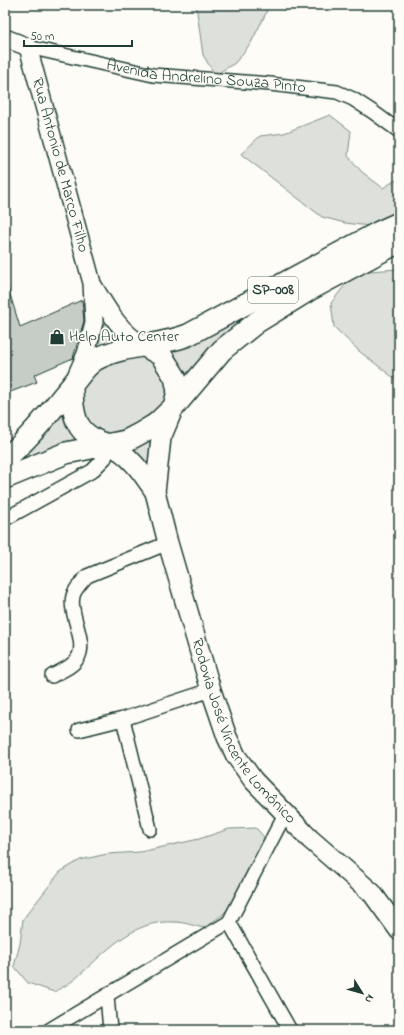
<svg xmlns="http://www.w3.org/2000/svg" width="404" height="1035" font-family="'Indie Flower',sans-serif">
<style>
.green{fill:#dde0db;stroke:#7e8e88}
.building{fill:#c6cdc7;stroke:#1f3d34}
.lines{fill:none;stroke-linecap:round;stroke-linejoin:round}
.minor-casing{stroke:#1f3d34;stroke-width:16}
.tertiary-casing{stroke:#1f3d34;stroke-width:20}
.secondary-casing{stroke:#1f3d34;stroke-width:22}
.primary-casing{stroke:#1f3d34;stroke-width:24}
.minor{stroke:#fdfcf7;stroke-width:13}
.tertiary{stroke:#fdfcf7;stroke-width:17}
.secondary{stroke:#fdfcf7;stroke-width:19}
.primary{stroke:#fdfcf7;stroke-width:21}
.labels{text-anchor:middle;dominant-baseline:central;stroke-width:3.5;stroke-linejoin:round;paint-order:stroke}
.shield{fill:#fdfcf7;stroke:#62766e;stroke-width:1}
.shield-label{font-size:15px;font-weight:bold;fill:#1f3d34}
.street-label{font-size:16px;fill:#1f3d34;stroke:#fdfcf7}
.poi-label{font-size:16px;fill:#1f3d34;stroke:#fdfcf7;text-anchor:start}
</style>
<rect width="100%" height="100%" fill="#fdfcf7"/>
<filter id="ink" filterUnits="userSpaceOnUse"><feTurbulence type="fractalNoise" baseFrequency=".025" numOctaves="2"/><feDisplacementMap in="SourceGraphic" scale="8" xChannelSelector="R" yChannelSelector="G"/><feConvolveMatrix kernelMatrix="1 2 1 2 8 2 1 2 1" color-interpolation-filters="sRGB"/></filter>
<g filter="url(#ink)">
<path class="green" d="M196 5H264L267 11 251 43 235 63 215 75 203 55Z
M330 115 351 131 348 156 362 172 383 188 399 178V224L369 226 345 223 322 217 241 154 260 136 284 133Z
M399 269V382L359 351 334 327 331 303 355 272Z
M98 310 106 322 124 339 90 351Z
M254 311 255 313 184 384 169 351Z
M136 356C160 359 165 373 169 395 152 415 130 431 103 434 83 420 83 412 80 389L94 369Z
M65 406 83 439 5 466Z
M157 436 151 477 132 452 135 447Z
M256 828 271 845 249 887 222 915 204 928C194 926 184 922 174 922 132 919 104 954 75 979 69 984 61 988 54 992L28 983 14 966 20 944 23 919 60 872 80 860 107 854 140 852 199 839 229 829Z"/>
<path class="building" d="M5 288H8L20 327 82 300 84 321 73 358 34 375 37 382 5 394Z"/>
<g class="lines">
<defs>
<g id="minor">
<path id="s1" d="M28 47 153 75 270 84 337 92 353 99 373 112 399 131"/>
<path d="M5 519 92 471 105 458 109 445"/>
<path d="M52 676C61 671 72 667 77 659 89 643 68 614 73 596 75 588 82 582 87 576L168 543"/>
<path d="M123 719 150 829"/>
<path d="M79 730 123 719 211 690"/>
<path d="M285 814 229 922 290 1030"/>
<path d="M107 996 110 1030"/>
<path d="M49 1030 229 922"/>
</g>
<g id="tertiary">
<path id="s2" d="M5 38 28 47 92 283 94 322 86 354 77 374"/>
<path d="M94 287C108 310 119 331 143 345"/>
</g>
<g id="secondary">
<path id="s3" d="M174 407 161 438 155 492 168 543 211 690 227 737 236 756 253 780 310 839 372 893 399 930"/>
<path d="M109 445C129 453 143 474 155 492"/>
</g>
<path id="primary" d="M143 345 161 355 175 377 178 391 174 407
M72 385C72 416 75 436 109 445
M5 459C29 439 48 414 68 390 76 381 85 366 95 360 123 344 158 347 188 335L379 232 399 223
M5 478 66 453 126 441 141 433 156 424 174 407 222 350 257 322 309 290 399 242"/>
</defs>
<use href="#minor" class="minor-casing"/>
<use href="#tertiary" class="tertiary-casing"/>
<use href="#secondary" class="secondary-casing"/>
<use href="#primary" class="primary-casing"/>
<use href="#minor" class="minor"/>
<use href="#tertiary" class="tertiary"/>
<use href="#secondary" class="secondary"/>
<use href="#primary" class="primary"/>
</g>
</g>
<defs>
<symbol id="shop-bare" viewBox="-9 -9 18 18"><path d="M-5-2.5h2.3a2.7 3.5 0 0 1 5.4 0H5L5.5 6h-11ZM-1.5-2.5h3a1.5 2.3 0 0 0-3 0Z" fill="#1f3d34" stroke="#fdfcf7" stroke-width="2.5" paint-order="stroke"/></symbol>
</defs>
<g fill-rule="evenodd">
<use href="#shop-bare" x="46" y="326" width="22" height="22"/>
</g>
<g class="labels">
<rect class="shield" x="248" y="277" width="50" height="26" rx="3"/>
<g class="shield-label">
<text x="273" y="290">SP-008</text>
</g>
<g class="street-label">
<text stroke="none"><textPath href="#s1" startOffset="181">Avenida Andrelino Souza Pinto</textPath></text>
<text stroke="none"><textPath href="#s2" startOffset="147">Rua Antonio de Marco Filho</textPath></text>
<text stroke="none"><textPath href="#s3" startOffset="346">Rodovia José Vincente Lomônico</textPath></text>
</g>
<g class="poi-label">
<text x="69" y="337">Help Auto Center</text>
</g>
</g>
<rect width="404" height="1035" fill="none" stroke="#fdfcf7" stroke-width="20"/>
<rect x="10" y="10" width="384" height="1015" fill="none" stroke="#1f3d34" stroke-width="1.5" filter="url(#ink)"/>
<g transform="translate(362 993) rotate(127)" stroke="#fdfcf7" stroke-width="3" paint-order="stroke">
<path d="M0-3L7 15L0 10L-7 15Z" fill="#1f3d34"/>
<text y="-6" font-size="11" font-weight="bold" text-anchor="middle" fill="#1f3d34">N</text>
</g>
<path d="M24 40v6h108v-6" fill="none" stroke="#1f3d34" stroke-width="2"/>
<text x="30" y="40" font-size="12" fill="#1f3d34" stroke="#fdfcf7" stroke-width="3" paint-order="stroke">50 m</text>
</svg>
